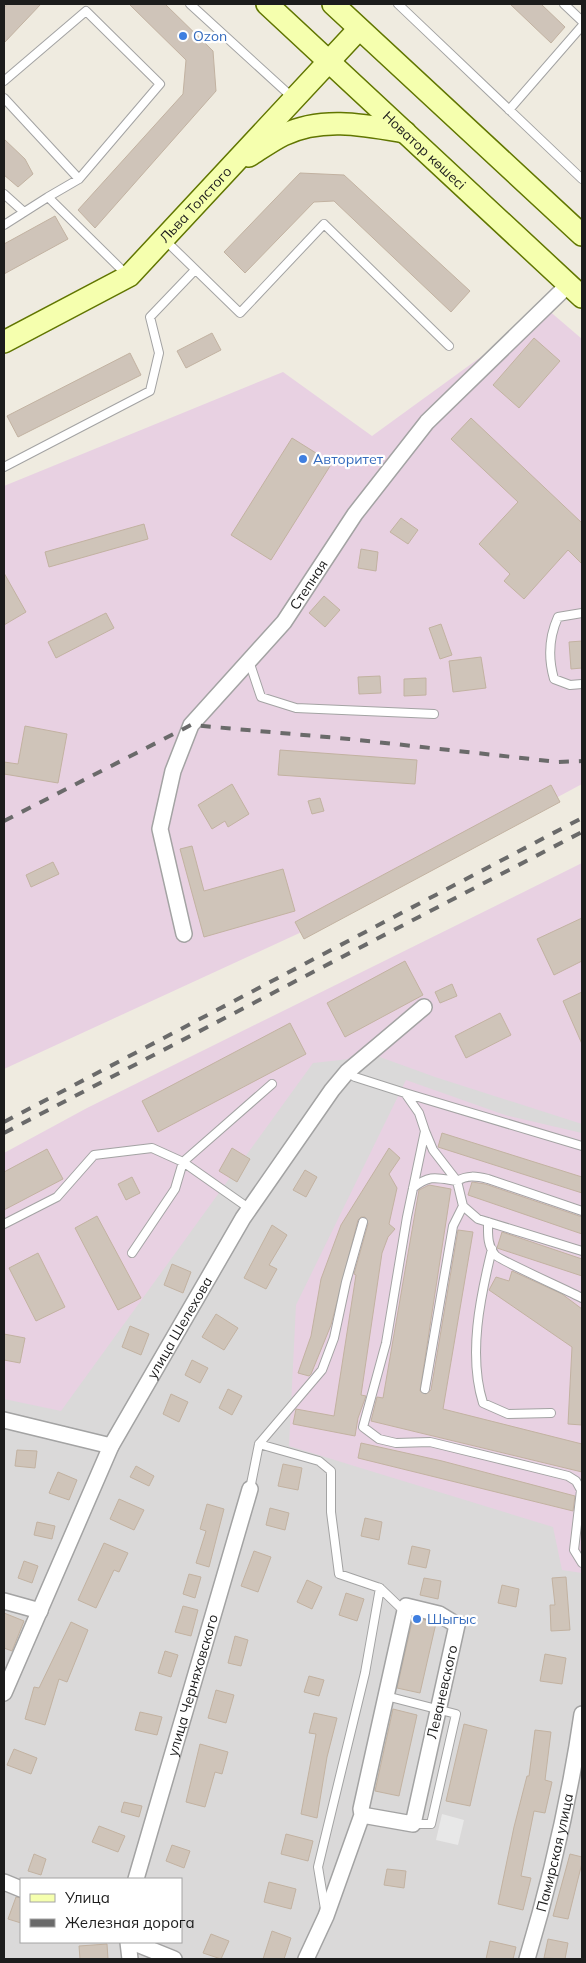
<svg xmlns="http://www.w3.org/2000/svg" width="586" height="1963" font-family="Mulish,sans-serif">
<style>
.residential{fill:#dad9d9;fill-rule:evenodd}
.industrial{fill:#e8d1e2}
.parking{fill:#e8e8e8}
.building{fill:#cfc4b9;stroke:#c2b2a1}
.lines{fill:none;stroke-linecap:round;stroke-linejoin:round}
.lane-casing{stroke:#a3a3a3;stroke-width:10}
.street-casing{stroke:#a3a3a3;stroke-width:18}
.secondary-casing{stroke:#617600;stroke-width:24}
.lane{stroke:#fff;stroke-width:8}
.street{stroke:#fff;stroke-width:15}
.secondary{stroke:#f5ffae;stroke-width:21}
.rail{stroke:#6a6a6a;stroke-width:4;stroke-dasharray:10 10;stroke-linecap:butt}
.shop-dot{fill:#3f7fe0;stroke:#fff;stroke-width:2}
.labels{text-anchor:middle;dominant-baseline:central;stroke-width:4.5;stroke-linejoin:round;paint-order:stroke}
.shop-label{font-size:14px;fill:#366cbe;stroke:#fff;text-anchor:start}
.street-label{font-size:14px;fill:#1c1c1c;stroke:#fff}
</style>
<rect width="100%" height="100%" fill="#efebe0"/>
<path class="residential" d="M466 950 582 1106V1959H4V1156ZM21 1879H181V1942H21Z"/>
<path class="industrial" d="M547 309 582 339V784L332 918 4 1069V486L283 372 372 436Z
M582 863V1124L435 1077 377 1056 313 1063 61 1411 4 1399V1153L87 1108Z
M406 1080 505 1115 582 1133V1573L562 1570 553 1527 289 1446 296 1305Z"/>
<path class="parking" d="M442 1814 464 1820 458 1845 436 1840Z"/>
<path class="building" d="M7 4H41L4 43V8Z
M129 4H165L213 51 216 91 95 228 78 210 183 94 186 60Z
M510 4H541L565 27 551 43Z
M4 139 25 159 33 174 18 187 4 175Z
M300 173 344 175 470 291 451 312 334 201 314 202 245 273 224 252Z
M55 216 68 239 4 274V244Z
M212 333 221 350 186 368 177 351Z
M534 338 560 361 519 408 493 385Z
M130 353 141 375 18 437 7 416Z
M471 418 582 523V564L568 550 524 599 504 581 510 574 479 544 518 502 451 439Z
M292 438 332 463 271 560 231 535Z
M401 518 418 530 408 544 390 532Z
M144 524 148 539 49 567 45 552Z
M361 549 378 552 376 571 358 568Z
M4 573 26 612 4 625Z
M324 596 340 610 325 627 309 613Z
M106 613 114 628 56 658 48 642Z
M441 624 452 655 440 659 429 628Z
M582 641V668L571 669 569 642Z
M481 657 486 688 453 692 449 661Z
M380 676 381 693 359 694 358 677Z
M426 678V695L404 696V679Z
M25 726 67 734 58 783 4 774V762L18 764Z
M280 750 417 760 415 784 278 775Z
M232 784 249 814 228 827 225 821 212 829 198 805Z
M551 785 560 802 304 939 295 922Z
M320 798 324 811 312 814 308 801Z
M192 846 204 891 283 869 295 911 204 937 180 849Z
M53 862 59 874 31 887 26 875Z
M582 918V961L554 975 537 939Z
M405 961 423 995 345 1037 327 1003Z
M452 984 457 996 440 1003 435 992Z
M582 992V1044L563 1001Z
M500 1013 511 1035 466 1058 455 1036Z
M290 1023 306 1054 158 1132 142 1101Z
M442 1133 582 1177V1193L438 1147Z
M232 1148 250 1159 237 1182 219 1171Z
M389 1148 400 1158 389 1174 397 1188 389 1224 395 1229 388 1237 382 1253 361 1395 366 1396 358 1418 355 1436 293 1424 296 1409 334 1416 356 1275 354 1274 368 1224 365 1217H361L358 1220 331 1325 311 1374 309 1376 298 1373 311 1336 321 1279 341 1225Z
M47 1149 63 1179 4 1210V1172Z
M305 1170 317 1177 306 1197 293 1190Z
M132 1177 140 1193 126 1200 118 1184Z
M472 1182 485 1184 582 1217V1234L468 1195Z
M429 1185 451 1189 420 1391 426 1394 431 1390 458 1230 473 1232 443 1409 582 1444V1472L371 1421 377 1397 383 1398 419 1190Z
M97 1216 141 1298 118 1310 75 1228Z
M272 1225 287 1235 269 1265 277 1269 266 1289 244 1278Z
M502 1232 582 1259V1276L497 1248Z
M38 1253 65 1307 36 1321 9 1268Z
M172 1264 191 1272 183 1293 164 1285Z
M512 1271 562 1294 582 1309V1425L568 1424 572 1347 489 1290 496 1277 509 1281Z
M216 1314 238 1328 224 1350 202 1337Z
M130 1326 149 1334 141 1355 122 1347Z
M4 1334 25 1338 20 1363 4 1360Z
M192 1360 208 1368 200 1383 185 1375Z
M228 1389 242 1396 232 1415 219 1408Z
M171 1394 188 1402 179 1422 163 1414Z
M361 1443 442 1461 575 1496 573 1511 358 1458Z
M17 1450 37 1451 35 1468 15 1466Z
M283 1464 302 1468 298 1490 278 1486Z
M136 1466 154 1476 149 1486 130 1477Z
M58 1472 77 1480 69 1500 49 1493Z
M119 1499 144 1510 134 1530 110 1519Z
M207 1504 224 1509 209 1567 196 1563 206 1531 200 1529Z
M270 1508 289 1513 285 1530 266 1525Z
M365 1518 382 1522 379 1540 361 1536Z
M37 1522 55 1526 52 1539 34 1535Z
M104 1543 128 1553 119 1572 114 1570 96 1608 78 1600Z
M412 1546 430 1550 426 1568 408 1564Z
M254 1551 271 1557 258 1592 241 1586Z
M24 1561 38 1566 32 1583 18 1578Z
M189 1574 201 1577 195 1598 183 1594Z
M566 1577 570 1630 551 1631 550 1605H555L552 1578Z
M424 1578 441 1581 438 1599 420 1595Z
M307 1580 322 1587 312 1609 297 1602Z
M502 1585 519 1589 516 1607 498 1603Z
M346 1593 364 1599 357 1621 339 1615Z
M183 1606 198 1610 191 1636 175 1632Z
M4 1613 24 1621 12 1651 4 1648Z
M413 1617 436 1623 420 1693 397 1688Z
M71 1622 88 1630 67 1682 59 1679 45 1725 25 1719 34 1687 39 1688Z
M235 1636 248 1640 241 1666 228 1663Z
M165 1651 178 1655 171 1677 158 1673Z
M545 1654 566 1658 562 1684 540 1681Z
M309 1676 324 1680 319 1696 304 1692Z
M216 1690 234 1695 226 1723 208 1718Z
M393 1709 417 1715 399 1796 375 1791Z
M140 1712 162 1717 157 1735 135 1730Z
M314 1713 337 1718 327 1757 317 1818 301 1814 316 1734 309 1733Z
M464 1724 487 1730 470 1806 446 1801Z
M535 1730 551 1732 545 1780 552 1782 545 1813 534 1811 521 1876 531 1878 523 1910 498 1904 514 1827 527 1776H529Z
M200 1744 228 1752 222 1774 215 1772 205 1807 186 1802Z
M14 1749 37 1758 31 1774 7 1765Z
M124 1802 142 1806 139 1817 121 1812Z
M99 1826 125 1836 118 1852 92 1842Z
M286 1834 313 1841 308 1861 281 1854Z
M172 1845 190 1851 184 1868 166 1861Z
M34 1854 46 1859 41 1875 28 1871Z
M570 1854 582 1857V1863L568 1919 553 1916Z
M387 1869 406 1871 404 1888 384 1885Z
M269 1882 296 1889 291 1909 264 1902Z
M16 1897 21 1898V1923L8 1919Z
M272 1931 291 1938 284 1959H263Z
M211 1934 229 1941 221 1959 203 1953Z
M548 1939 568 1943 565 1959 544 1958Z
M490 1941 516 1947 513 1959H486Z
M107 1944 108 1959H80L79 1946Z"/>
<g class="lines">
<defs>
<path id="lane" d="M190 4 293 98
M398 4 582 179
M564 4 582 21
M4 81 86 11 160 84 79 179 48 197 127 275
M4 98 79 179
M509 110 582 26
M4 194 24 212
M4 225 48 197
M165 240 240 313 324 224 449 346
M4 467 150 391 159 353 150 317 195 270
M582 613 558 617C549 637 548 658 554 679L570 685 582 684
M249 661 261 697 296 708 434 714
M347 1072 355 1077 405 1093 419 1113 425 1131 407 1217 386 1343 363 1427 379 1439 396 1443 430 1442 568 1476 576 1481 581 1490 574 1550 582 1563
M405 1093 582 1146
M425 1131 433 1150 457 1181 463 1206 478 1219 582 1251
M413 1188C430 1174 437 1178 457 1181 467 1175 476 1176 488 1179L582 1211
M250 1209 183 1162 272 1084
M488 1222C488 1234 487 1245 495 1255 499 1260 569 1291 582 1298
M4 1224 57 1197 94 1155 152 1148 183 1162 175 1189 132 1253
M492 1249C480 1298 468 1355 483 1403L508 1414 551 1413
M425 1389 453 1226 463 1206
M259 1444 322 1370 334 1338 346 1282 363 1222
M250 1489 259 1444 319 1461 331 1471V1512L339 1574 380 1588 365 1673 318 1867 325 1909
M380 1588 404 1611
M386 1696 456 1714 431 1824H413"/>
<g id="street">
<path id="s1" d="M184 934 160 829 173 771 191 725 284 622 355 514 427 422 569 284"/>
<path d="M4 1420 111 1446"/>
<path d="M4 1601 40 1611"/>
<path id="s2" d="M4 1693 111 1446 243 1218 332 1090 347 1072 424 1007"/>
<path id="s3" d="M136 1879 250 1489"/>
<path d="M4 1882 21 1889"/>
<path d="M128 1942 130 1959"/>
<path d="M132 1942 174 1959"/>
<path d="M306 1959 326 1916 362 1815 361 1809 406 1606 439 1614 457 1625 413 1824 362 1815"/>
<path id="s4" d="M527 1959C551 1879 570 1797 582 1714"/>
</g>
<g id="secondary">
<path id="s5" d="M267 4 582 297"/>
<path d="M333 4 582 235"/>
<path d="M249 156C260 149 271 141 283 135 322 116 365 125 405 132"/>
<path id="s6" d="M4 342 129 276 359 29"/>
</g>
</defs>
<use href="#lane" class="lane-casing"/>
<use href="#street" class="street-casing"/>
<use href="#secondary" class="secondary-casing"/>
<use href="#lane" class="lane"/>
<use href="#street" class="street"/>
<use href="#secondary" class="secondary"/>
<path class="rail" d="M4 821 191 725 349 739 558 762 582 761
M4 1122 582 818
M4 1133 582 832"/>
</g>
<g class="shop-dot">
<circle cx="183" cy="36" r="5"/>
<circle cx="303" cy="459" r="5"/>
<circle cx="417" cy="1619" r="5"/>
</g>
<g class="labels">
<g class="shop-label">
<text x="193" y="36">Ozon</text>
<text x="313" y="459">Авторитет</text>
<text x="427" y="1619">Шыгыс</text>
</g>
<g class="street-label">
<text stroke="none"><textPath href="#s5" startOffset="215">Новатор көшесі</textPath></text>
<text stroke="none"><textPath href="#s6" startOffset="239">Льва Толстого</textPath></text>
<text stroke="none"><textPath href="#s1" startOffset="400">Степная</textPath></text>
<text stroke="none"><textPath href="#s2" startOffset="406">улица Шелехова</textPath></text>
<text stroke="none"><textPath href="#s3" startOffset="202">улица Черняховского</textPath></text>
<text transform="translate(442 1692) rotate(-77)">Леваневского</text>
<text stroke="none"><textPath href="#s4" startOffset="110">Памирская улица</textPath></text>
</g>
</g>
<rect width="586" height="1963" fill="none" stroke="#1c1c1c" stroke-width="10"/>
<rect x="20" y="1878" width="162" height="65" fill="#ffffff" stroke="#a4a4a4"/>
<rect x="30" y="1894" width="25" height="8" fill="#f5ffae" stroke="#a4a4a4"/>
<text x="65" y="1903" font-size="15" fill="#1c1c1c">Улица</text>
<rect x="30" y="1919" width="25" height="8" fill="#6a6a6a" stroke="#a4a4a4"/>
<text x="65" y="1928" font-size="15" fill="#1c1c1c">Железная дорога</text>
</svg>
